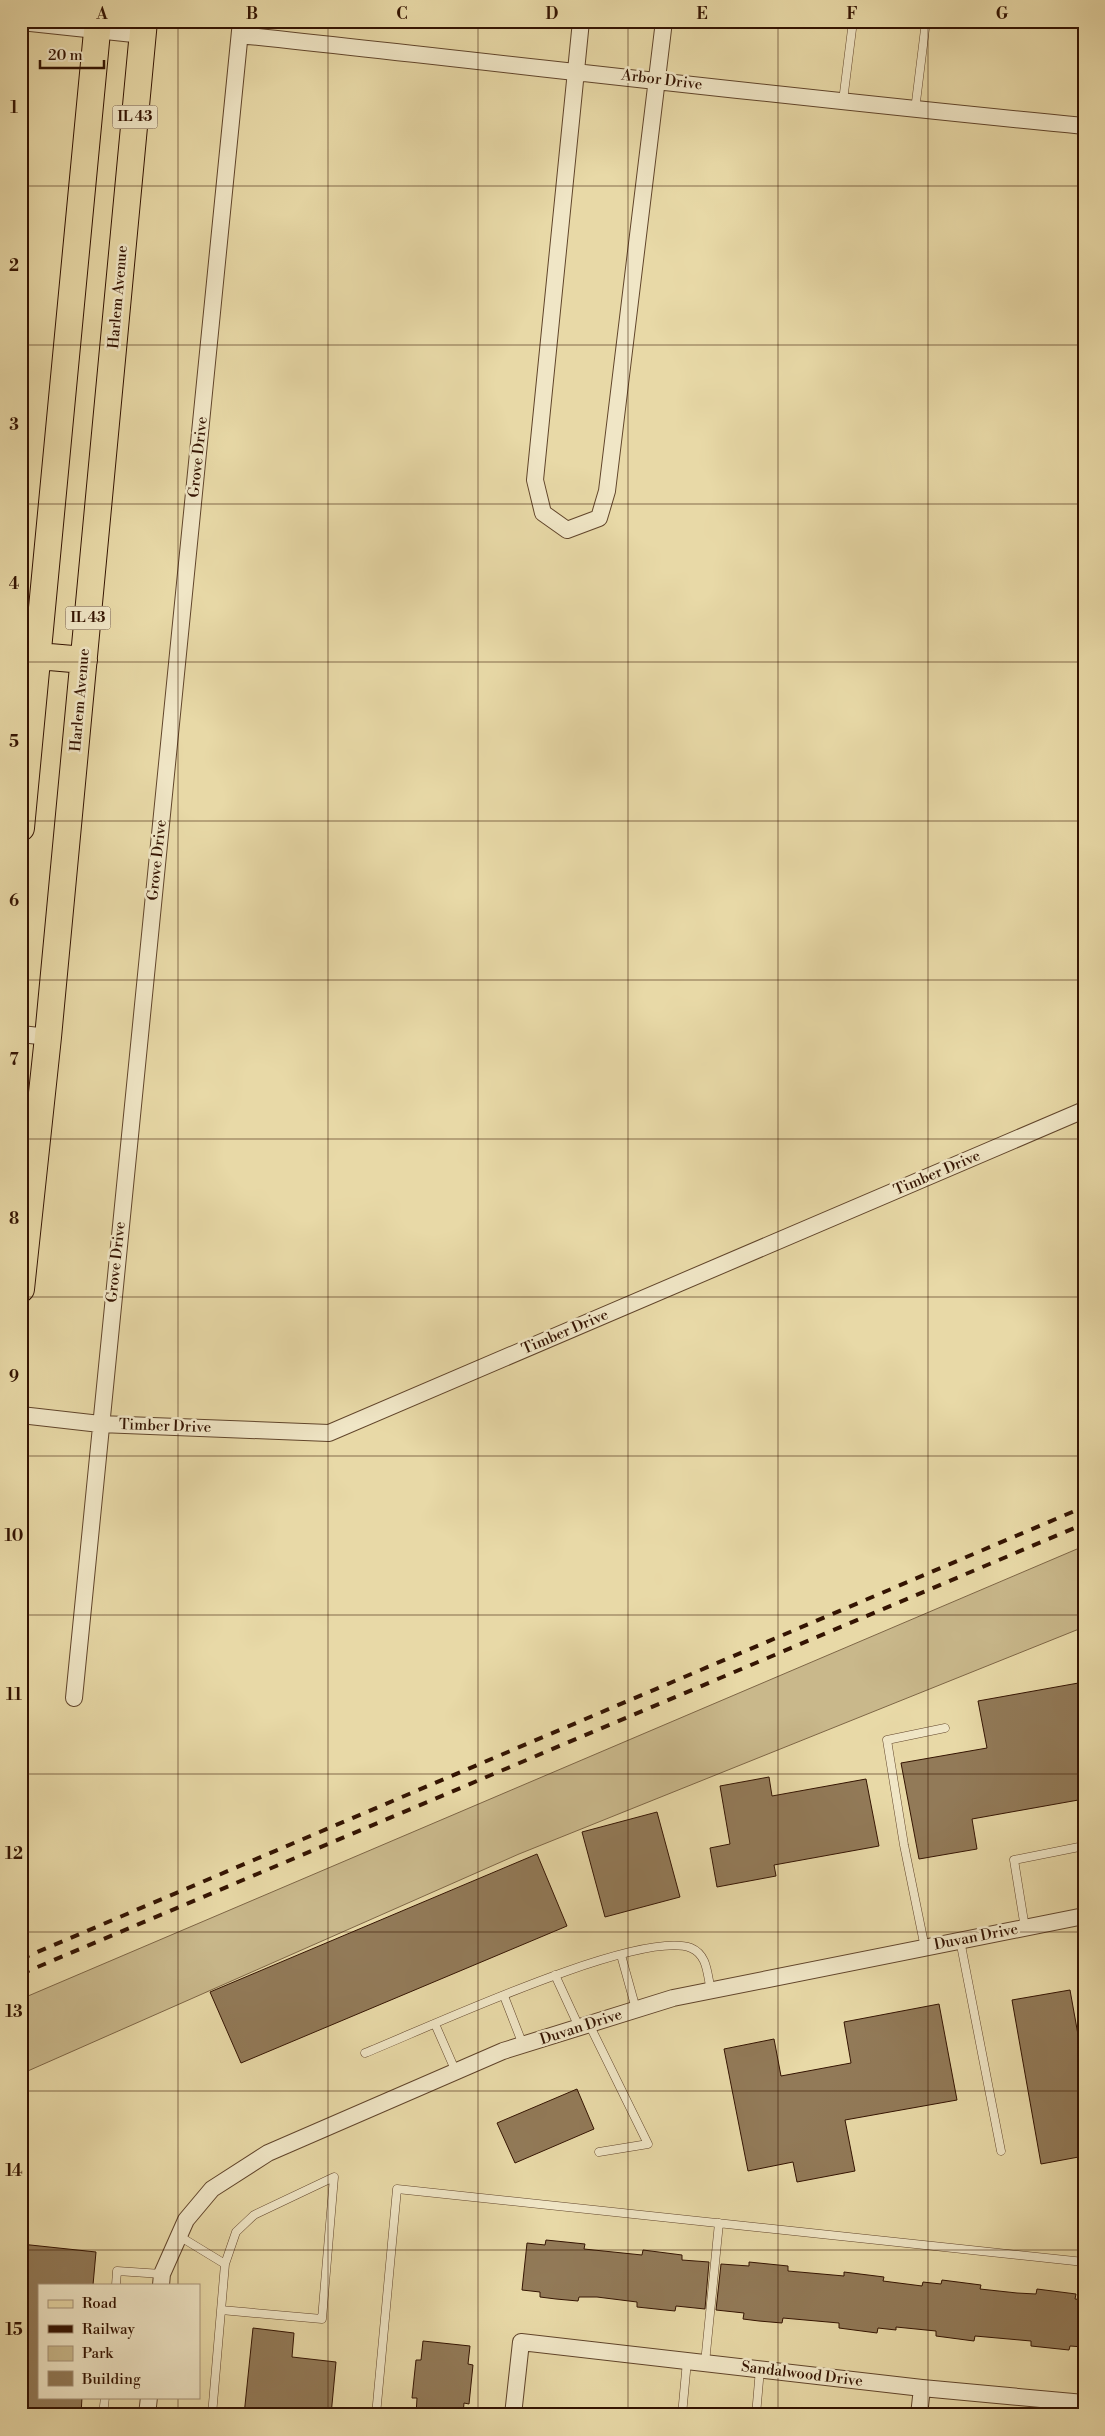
<svg xmlns="http://www.w3.org/2000/svg" width="1105" height="2436" font-family="'Libre Bodoni',serif">
<style>
.green{fill:#c9b88b;stroke:#7e6646}
.building{fill:#927a58;stroke:#341402}
.lines{fill:none;stroke-linecap:round;stroke-linejoin:round}
.lane-casing{stroke:#61452b;stroke-width:9}
.street-casing{stroke:#61452b;stroke-width:18}
.primary-casing{stroke:#341402;stroke-width:28}
.lane{stroke:#f0e6c6;stroke-width:8}
.street{stroke:#f0e6c6;stroke-width:16}
.primary{stroke:#e8d9a7;stroke-width:26}
.rail{stroke:#341402;stroke-width:4;stroke-dasharray:9 9;stroke-linecap:butt}
.grid{fill:none;stroke:#341402;stroke-width:1;stroke-opacity:0.55}
.labels{text-anchor:middle;dominant-baseline:central;stroke-width:5;stroke-linejoin:round;paint-order:stroke}
.shield{fill:#f0e6c6;stroke:#6c533d;stroke-width:1}
.shield-label{font-size:14px;font-weight:bold;fill:#341402}
.street-label{font-size:15px;fill:#341402;stroke:#f0e6c6}
.neatline{fill:none;stroke:#341402;stroke-width:2}
.grid-label{font-size:16px;text-anchor:middle;font-weight:bold;fill:#341402}
</style>
<rect width="100%" height="100%" fill="#e8d9a7"/>
<filter id="stains"><feTurbulence type="fractalNoise" baseFrequency=".004" numOctaves="4"/><feColorMatrix values="0 0 0 0 .2 0 0 0 0 .09 0 0 0 0 .02 0 0 0 .5 -.17"/></filter>
<radialGradient id="worn" r=".72"><stop offset=".6" stop-color="#630" stop-opacity="0"/><stop offset="1" stop-color="#630" stop-opacity=".3"/></radialGradient>
<path class="green" d="M1084 1546V1627L519 1854 21 2074V1999Z"/>
<path class="building" d="M1084 1682V1799L972 1819 977 1849 919 1859 901 1763 987 1748 978 1701Z
M769 1777 772 1796 866 1779 879 1846 774 1865 776 1876 717 1887 710 1848 730 1844 720 1786Z
M657 1812 680 1897 605 1917 582 1832Z
M537 1854 567 1926 241 2063 210 1992Z
M1070 1990 1084 2068V2156L1041 2164 1012 2000Z
M939 2004 957 2100 845 2120 855 2171 797 2182 793 2162 748 2171 724 2049 774 2039 781 2076 851 2063 844 2022Z
M577 2089 594 2129 515 2163 497 2123Z
M546 2240 585 2244 584 2249 642 2255 643 2250 682 2255V2260L709 2262 705 2309 676 2306 675 2311 637 2307V2302L597 2297H579L578 2301 556 2299 540 2297V2292L522 2290 527 2243 545 2245Z
M21 2244 96 2252 93 2285H39V2397H82L81 2415H21Z
M749 2262 788 2266V2271L844 2276V2272L884 2277 883 2281 922 2286 923 2282 941 2284 942 2280 981 2285 980 2289 1017 2293 1036 2294 1037 2289 1076 2294 1075 2299 1084 2300V2347L1070 2346 1069 2350 1031 2346V2341L975 2336 974 2341 936 2336V2331L896 2327V2330L878 2328 877 2333 839 2328V2323L783 2318 782 2323 759 2321 743 2319 744 2313 716 2310 721 2264 749 2266Z
M253 2328 294 2333 292 2357 336 2362 331 2415H244Z
M423 2341 470 2346 468 2364 473 2365 469 2404 464 2403 463 2415H416L417 2398H412L416 2360H421Z"/>
<g class="lines">
<defs>
<path id="lane" d="M843 101 853 21
M915 110 926 21
M1025 1928 1014 1860 1084 1846
M960 1940 1001 2151
M925 1948 904 1845 887 1740 945 1728
M621 1955 636 2009
M555 1975 579 2027
M504 1996 523 2045
M435 2024 456 2072
M589 2024 648 2144 599 2152
M365 2053C423 2030 640 1928 691 1948 708 1955 707 1975 711 1990
M179 2236 225 2264 212 2415
M116 2285 117 2271 162 2274
M221 2310 322 2319 334 2177 254 2215 236 2232 225 2264
M705 2363 719 2223
M103 2415 105 2397
M376 2415 397 2189 1084 2262
M682 2415 687 2361
M756 2415 760 2369"/>
<path id="street" d="M581 21 535 480 543 513 567 530 599 518 607 491 664 21
M21 22 143 35
M240 35C521 65 802 99 1084 126
M21 1034 48 1037
M21 1415 100 1424 329 1433 1084 1110
M74 1698 241 21
M161 2285 162 2274 186 2220 212 2189 268 2153 503 2051 673 1998 1084 1916
M147 2415 149 2397
M513 2415 521 2342 922 2388 1084 2403
M919 2415 922 2388"/>
<path id="primary" d="M38 656 84 660
M21 828 98 21
M21 1289 48 1037 144 21"/>
</defs>
<use href="#lane" class="lane-casing"/>
<use href="#street" class="street-casing"/>
<use href="#primary" class="primary-casing"/>
<use href="#lane" class="lane"/>
<use href="#street" class="street"/>
<use href="#primary" class="primary"/>
<path class="rail" d="M21 1959 1084 1507
M21 1974 1084 1524"/>
</g>
<path class="grid" d="M178 21V2285M328 21V2415M478 21V2415M628 21V2415M778 21V2415M928 21V2415M21 186H1084M21 345H1084M21 504H1084M21 662H1084M21 821H1084M21 980H1084M21 1139H1084M21 1297H1084M21 1456H1084M21 1615H1084M21 1774H1084M21 1932H1084M21 2091H1084M21 2250H1084M178 2397V2415"/>
<g class="labels">
<g class="shield">
<rect x="112.5" y="105.5" width="45" height="23" rx="4"/>
<rect x="65.5" y="606.5" width="45" height="23" rx="4"/>
</g>
<g class="shield-label">
<text x="135" y="117">IL 43</text>
<text x="88" y="618">IL 43</text>
</g>
<g class="street-label">
<text transform="translate(662 80) rotate(7)">Arbor Drive</text>
<text transform="translate(118 297) rotate(-85)">Harlem Avenue</text>
<text transform="translate(198 457) rotate(-84)">Grove Drive</text>
<text transform="translate(80 700) rotate(-85)">Harlem Avenue</text>
<text transform="translate(157 860) rotate(-84)">Grove Drive</text>
<text transform="translate(937 1173) rotate(-23)">Timber Drive</text>
<text transform="translate(116 1262) rotate(-84)">Grove Drive</text>
<text transform="translate(565 1332) rotate(-23)">Timber Drive</text>
<text transform="translate(165 1426) rotate(2)">Timber Drive</text>
<text transform="translate(976 1937) rotate(-11)">Duvan Drive</text>
<text transform="translate(581 2027) rotate(-18)">Duvan Drive</text>
<text transform="translate(802 2374) rotate(7)">Sandalwood Drive</text>
</g>
</g>
<rect width="1105" height="2436" fill="none" stroke="#e8d9a7" stroke-width="55"/>
<rect x="38" y="2284" width="162" height="115" fill="#f0e6c6" stroke="#a59278"/>
<rect x="48" y="2300" width="25" height="8" fill="#e8d9a7" stroke="#a59278"/>
<text x="82" y="2308" font-size="15" fill="#341402">Road</text>
<rect x="48" y="2325" width="25" height="8" fill="#341402" stroke="#a59278"/>
<text x="82" y="2334" font-size="15" fill="#341402">Railway</text>
<rect x="48" y="2346" width="25" height="15" fill="#c9b88b" stroke="#a59278"/>
<text x="82" y="2358" font-size="15" fill="#341402">Park</text>
<rect x="48" y="2371" width="25" height="15" fill="#927a58" stroke="#a59278"/>
<text x="82" y="2384" font-size="15" fill="#341402">Building</text>
<path d="M40 60v8h64v-8" fill="none" stroke="#341402" stroke-width="2.5"/>
<text x="48" y="60" font-size="15" fill="#341402" stroke="#f0e6c6" stroke-width="4" paint-order="stroke">20 m</text>
<rect x="28" y="28" width="1050" height="2380" class="neatline"/>
<g class="grid-label">
<text x="102" y="19">A</text>
<text x="252" y="19">B</text>
<text x="402" y="19">C</text>
<text x="552" y="19">D</text>
<text x="702" y="19">E</text>
<text x="852" y="19">F</text>
<text x="1002" y="19">G</text>
<text x="14" y="113">1</text>
<text x="14" y="271">2</text>
<text x="14" y="430">3</text>
<text x="14" y="589">4</text>
<text x="14" y="747">5</text>
<text x="14" y="906">6</text>
<text x="14" y="1065">7</text>
<text x="14" y="1224">8</text>
<text x="14" y="1382">9</text>
<text x="14" y="1541">10</text>
<text x="14" y="1700">11</text>
<text x="14" y="1859">12</text>
<text x="14" y="2017">13</text>
<text x="14" y="2176">14</text>
<text x="14" y="2335">15</text>
</g>
<rect width="100%" height="100%" filter="url(#stains)"/>
<rect width="100%" height="100%" fill="url(#worn)"/>
</svg>
